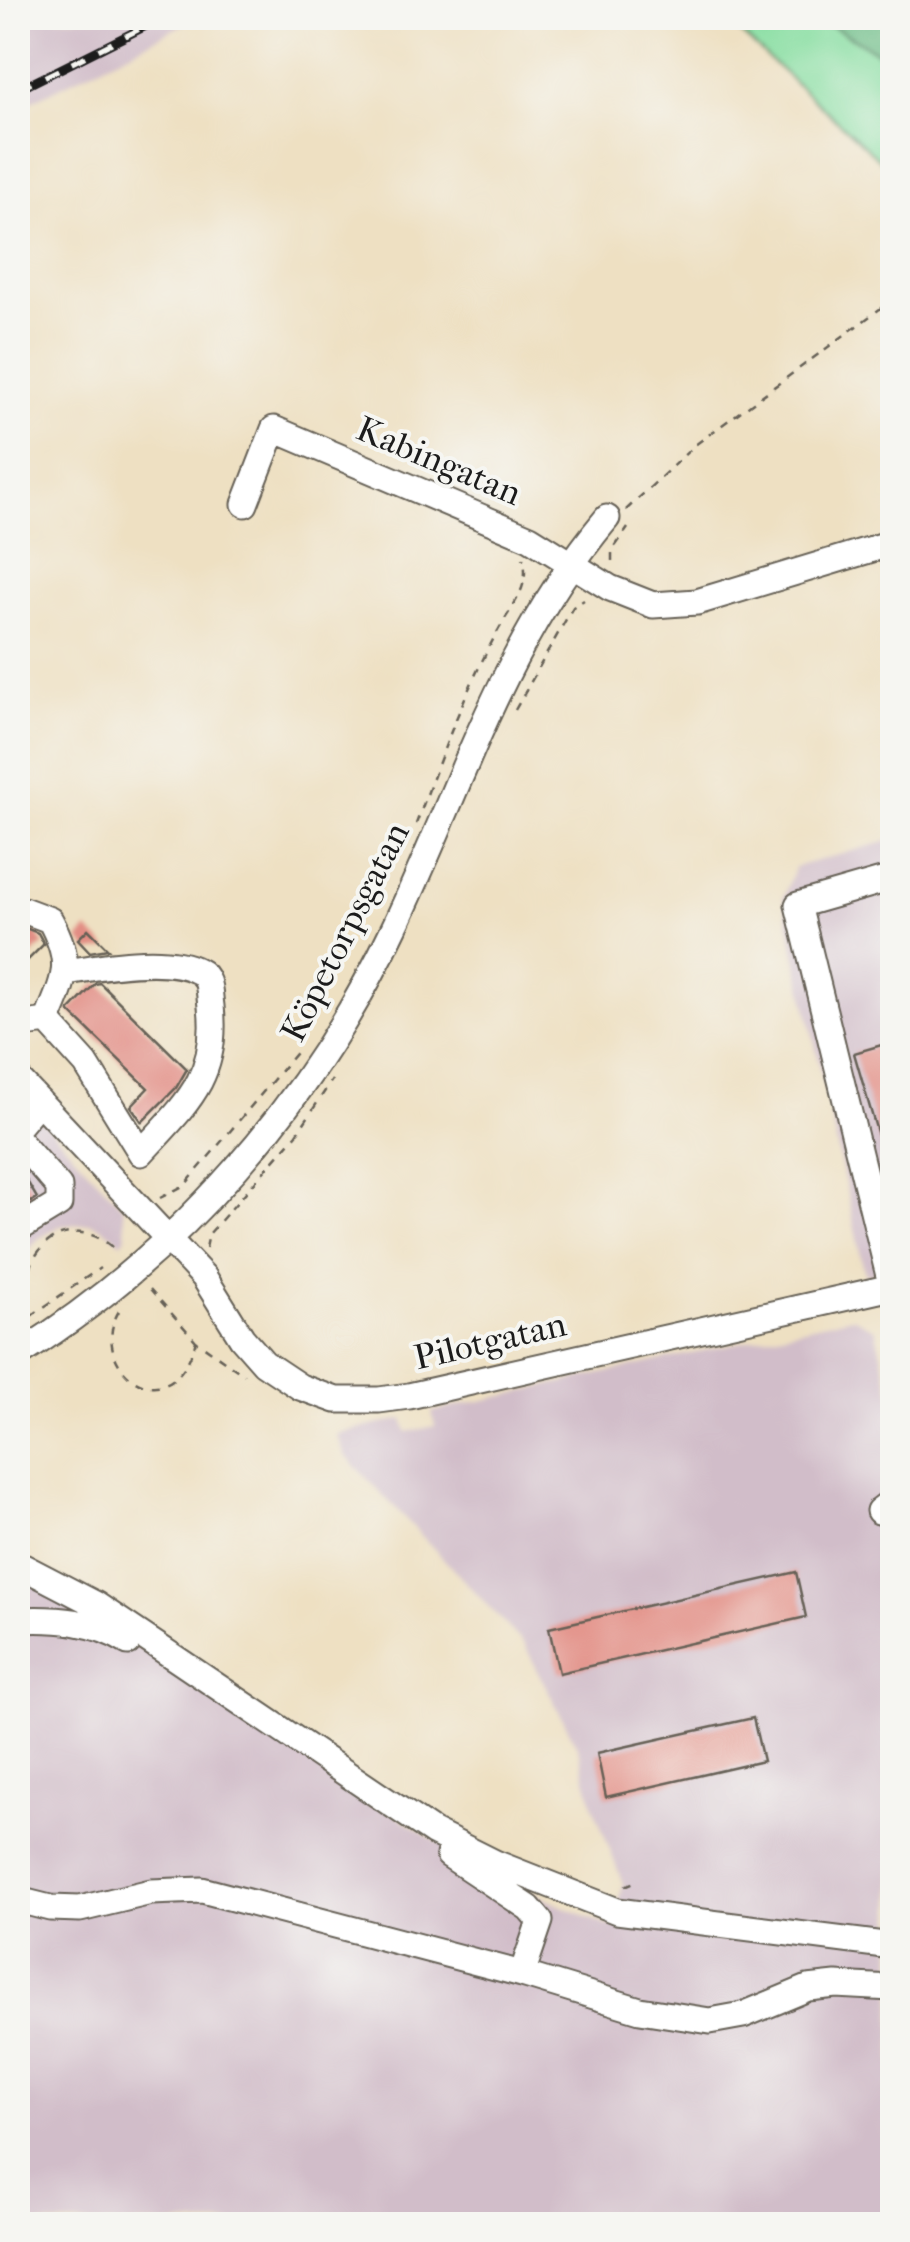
<svg xmlns="http://www.w3.org/2000/svg" width="910" height="2242" font-family="'IM FELL French Canon',serif">
<style>
.industrial{fill:#d1bdc9}
.green{fill:#87dea1;stroke:#527d5e;stroke-width:2.5}
.forest{fill:#6dbd87;stroke:#446c52;stroke-width:2.5}
.building{fill:#e28d84}
.lines{fill:none;stroke-linecap:round;stroke-linejoin:round}
.minor-casing{stroke:#666156;stroke-width:29}
.path{stroke:#666156;stroke-width:2.5;stroke-dasharray:8 8;stroke-linecap:butt}
.minor{stroke:#fff;stroke-width:25}
.rail-casing{stroke:#1c1c1c;stroke-width:9}
.rail{stroke:#f6f6f2;stroke-width:5;stroke-dasharray:15;stroke-linecap:butt}
.labels{text-anchor:middle;dominant-baseline:central;stroke-width:8;stroke-linejoin:round;paint-order:stroke}
.street-label{font-size:35px;fill:#1c1c1c;stroke:#f6f6f2}
</style>
<rect width="100%" height="100%" fill="#f6f6f2"/>
<filter id="ink" filterUnits="userSpaceOnUse"><feTurbulence type="fractalNoise" baseFrequency=".01" numOctaves="2"/><feDisplacementMap in="SourceGraphic" scale="20" xChannelSelector="R" yChannelSelector="G"/><feConvolveMatrix kernelMatrix="1 2 1 2 8 2 1 2 1" color-interpolation-filters="sRGB"/></filter>
<filter id="wash" filterUnits="userSpaceOnUse"><feTurbulence type="fractalNoise" baseFrequency=".0048" numOctaves="4" result="noise"/><feDisplacementMap in="SourceGraphic" scale="40" xChannelSelector="R" yChannelSelector="G"/><feGaussianBlur stdDeviation="2.25" result="paint"/><feColorMatrix in="noise" values="0 0 0 0 0 0 0 0 0 0 0 0 0 0 0 0 0 1.4 0 .05"/><feComposite in="paint" operator="in"/></filter>
<g filter="url(#wash)">
<rect width="100%" height="100%" fill="#eee0c2"/>
<path class="industrial" d="M18 18H196L18 108Z
M892 840V1266L865 1276 783 898 795 867Z
M18 1095 123 1207 126 1237 122 1243 103 1228 90 1223 60 1226 38 1239 28 1250 18 1282Z
M852 1317 875 1329 892 1398V2224H18V1574L94 1611 429 1837 548 1900 613 1928 623 1884 593 1806 578 1748 524 1644 345 1455 337 1434 403 1419 407 1432 435 1426 432 1412Z"/>
<path class="green" d="M727 21 832 26 892 61V171Z"/>
<path class="forest" d="M724 18H892V61L832 26 727 21Z"/>
<g id="blocks">
<path class="building" d="M23 927 38 933 44 944 18 970V933Z
M88 929 108 949 90 952 78 939Z
M100 983 187 1069 176 1088 142 1122 131 1106 148 1088 69 1011 95 984Z
M892 1042V1173H889L854 1053Z
M18 1166 37 1198 18 1210Z
M796 1572 806 1617 559 1673 549 1628Z
M753 1718 763 1761 606 1797 597 1753Z"/>
</g>
</g>
<g filter="url(#ink)">
<use href="#blocks" fill-opacity="0" stroke="#666156" stroke-width="2.5"/>
<g class="lines">
<defs>
<path id="minor" d="M245 504 274 429 530 538 610 588 653 605 697 602 892 543
M892 878 798 905 892 1288
M18 908 50 920C74 964 65 977 47 1021
M47 1021 86 1064 141 1153C186 1104 219 1077 211 1006 209 994 211 977 198 971 168 954 100 966 67 972
M18 1025 47 1021
M18 1079 204 1277 242 1338 264 1363 300 1387 336 1400H379L409 1396 892 1287
M18 1126 39 1101
M18 1140 59 1187V1204L18 1229
M18 1355C181 1252 312 1102 394 928 463 783 502 644 607 518
M879 1511 892 1501
M18 1564 95 1604 433 1832 495 1863 617 1911 892 1946
M18 1620C56 1618 95 1621 128 1642
M449 1855 529 1908 540 1921 522 1974
M18 1900 50 1908 80 1909 151 1892 202 1890 522 1974 640 2010 710 2021 743 2015 808 1988 836 1985 892 1988"/>
</defs>
<use href="#minor" class="minor-casing"/>
<path class="path" d="M626 510 695 445 892 300
M612 561V551L628 528
M515 710 573 607 584 600
M416 824C441 757 464 691 499 629 513 604 531 586 523 558
M160 1198 185 1185 300 1048
M206 1248 209 1234 297 1134 332 1080
M150 1289 196 1341 244 1375
M18 1300C27 1286 28 1268 37 1254 56 1225 93 1227 115 1250
M119 1311C86 1365 169 1433 196 1341
M18 1325 100 1268
M625 1886 637 1881"/>
<use href="#minor" class="minor"/>
<defs>
<path id="rail" d="M18 90 162 18"/>
</defs>
<use href="#rail" class="rail-casing"/>
<use href="#rail" class="rail"/>
</g>
</g>
<g class="labels">
<g class="street-label">
<text transform="translate(439 461) rotate(23)">Kabingatan</text>
<text transform="translate(345 932) rotate(-63)">Köpetorpsgatan</text>
<text transform="translate(490 1341) rotate(-13)">Pilotgatan</text>
</g>
</g>
<rect width="910" height="2242" fill="none" stroke="#f6f6f2" stroke-width="60"/>
</svg>
